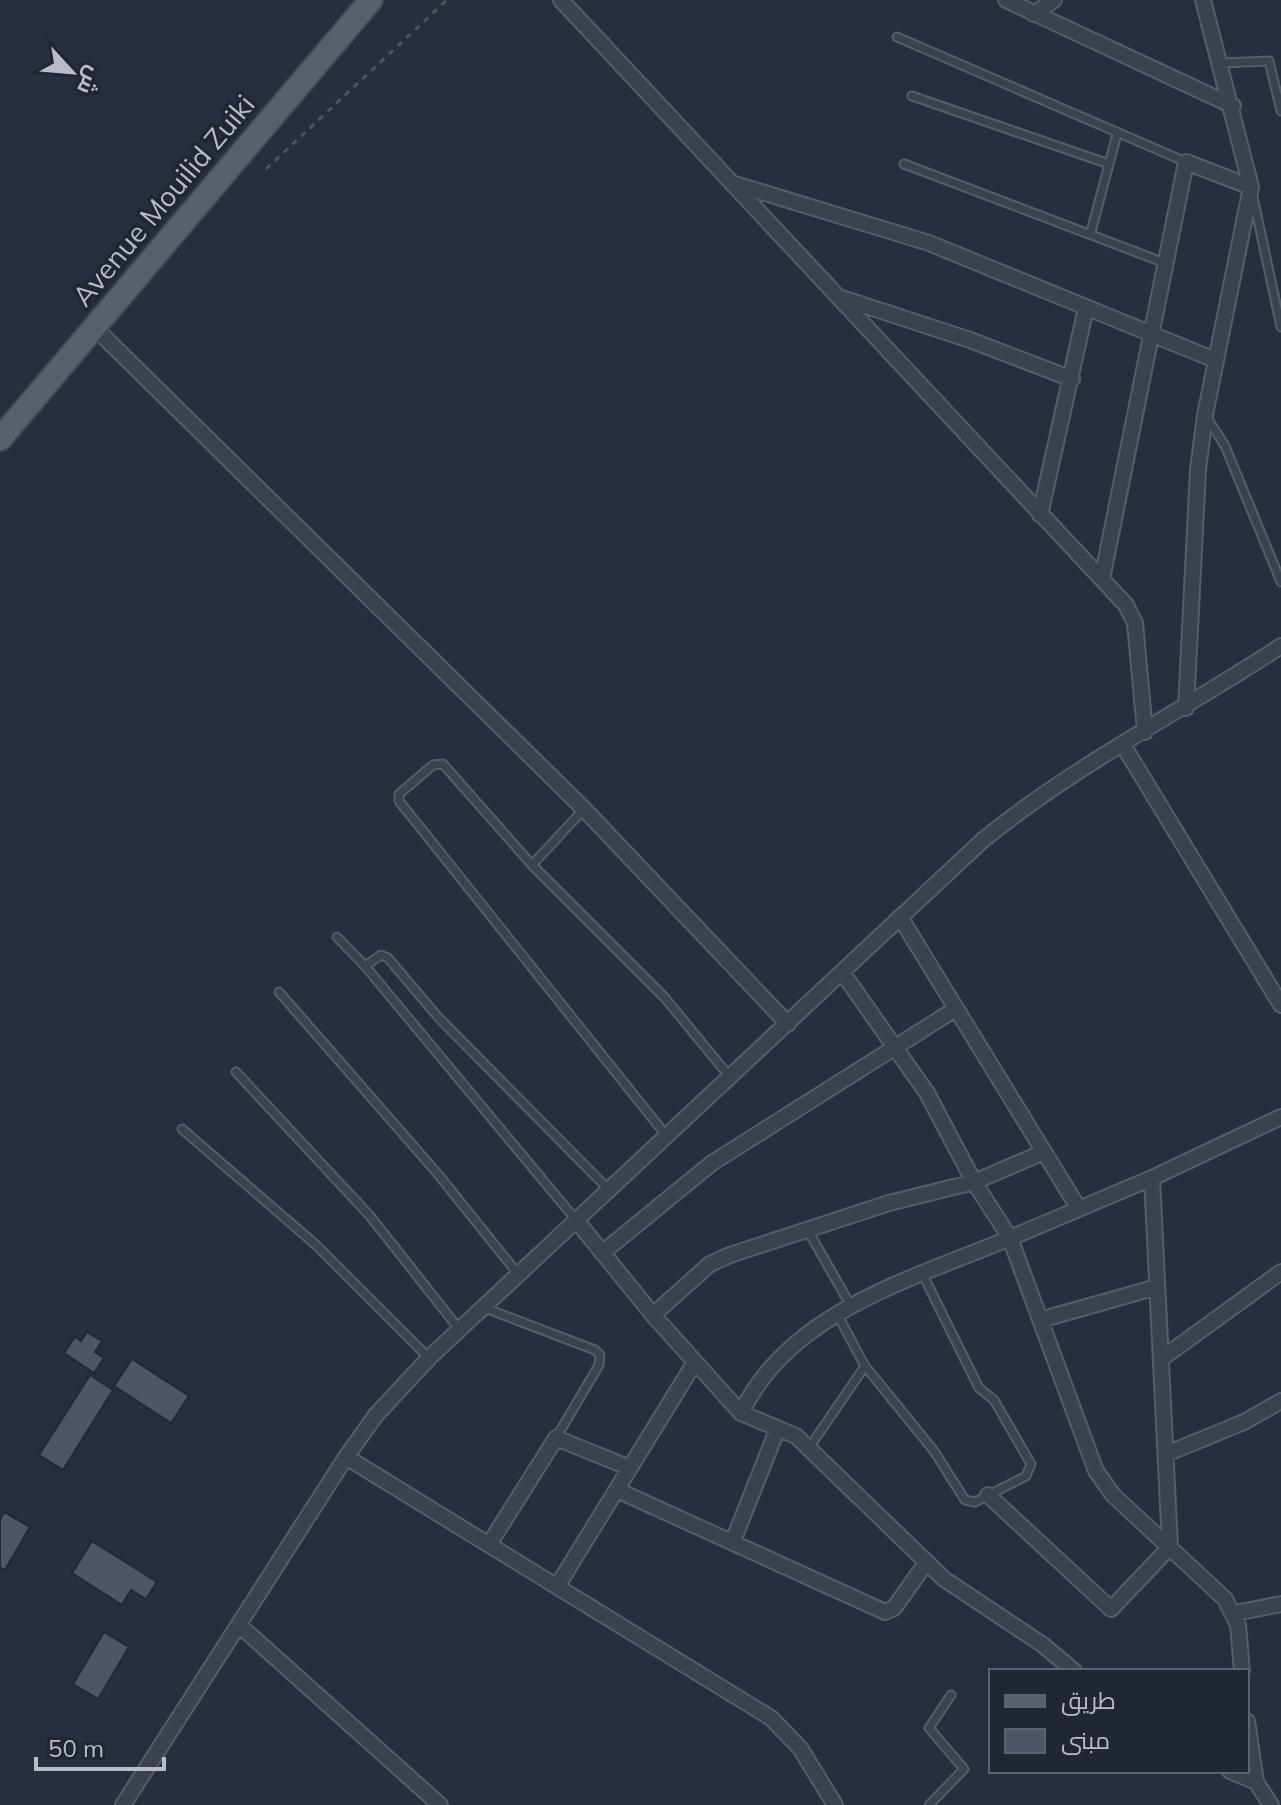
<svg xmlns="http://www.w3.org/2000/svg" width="1281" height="1805" font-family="Mulish,Cairo,sans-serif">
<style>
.building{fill:#4e5666;stroke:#222834;stroke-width:2}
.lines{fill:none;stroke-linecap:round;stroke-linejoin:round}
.service-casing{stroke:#565c68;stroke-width:11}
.minor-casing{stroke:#565c68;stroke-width:18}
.primary-casing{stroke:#444a56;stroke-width:26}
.path{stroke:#47575b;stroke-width:3;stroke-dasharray:6 6;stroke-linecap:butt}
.service{stroke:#3b414d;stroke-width:7}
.minor{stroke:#3b414d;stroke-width:14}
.primary{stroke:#59606d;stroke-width:22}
.labels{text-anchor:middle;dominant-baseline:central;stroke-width:7;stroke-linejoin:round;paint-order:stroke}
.street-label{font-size:28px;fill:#b7bcc8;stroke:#202632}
</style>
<rect width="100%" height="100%" fill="#272e3d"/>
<path class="building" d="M87 1332 102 1341 95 1352 104 1358 94 1373 64 1353 75 1337 81 1341Z
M132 1359 189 1396 171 1423 114 1386Z
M90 1375 113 1390 63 1470 39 1455Z
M4 1512 30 1527 5 1570 0 1567V1520Z
M92 1541 157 1582 146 1599 131 1590 122 1605 72 1573Z
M104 1632 129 1647 98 1699 73 1684Z"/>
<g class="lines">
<defs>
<path id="service" d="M897 37 1186 162
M1221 63 1269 61 1281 111
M912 96 1109 164
M904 164 1165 263
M1253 197 1281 327
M1091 232 1117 134
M1206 416 1225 446 1281 582
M532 865 584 809
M337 937 365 966 576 1220
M365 966 381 955 388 958 438 1017 608 1189
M279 992 437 1173 518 1274
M236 1072 370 1216 459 1329
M182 1129 316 1245 429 1358
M665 1134 399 801V794L433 765 443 764 532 865 665 998 729 1076
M807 1229 851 1306
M485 1308 595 1350 600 1355 599 1365 556 1438
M837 1314 865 1366 934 1451 965 1500 975 1502 1026 1476 1031 1464 994 1400 979 1388 923 1275
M809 1448 865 1366
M929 1805 964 1769 929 1728 951 1695"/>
<path id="minor" d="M561 0 1126 605 1135 623 1145 732
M1006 0 1233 106
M1034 14 1054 0
M735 184 929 243 1215 360
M842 298 970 340 1072 379
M94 327 584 809 788 1024
M1040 515 1086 308
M1102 579 1186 162 1251 187
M1186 708 1198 470 1205 415 1251 187 1203 0
M1123 745 1281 1005
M900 917 1079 1209
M842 972 927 1093 974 1182 1010 1238 1152 1178 1281 1117
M576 1220 653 1315 741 1413 796 1436 944 1579 1043 1645 1074 1671
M602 1253 712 1163 954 1010
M653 1315 710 1264 730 1255 889 1203 974 1182 1044 1152
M1040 1320 1157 1287
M1161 1359 1281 1272
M741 1413C790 1311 913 1279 1010 1238L1096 1471 1113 1495 1225 1599 1238 1625 1242 1671
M1166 1454 1244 1422 1281 1401
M346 1457 771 1718 800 1748 835 1805
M617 1490 885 1612 894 1608 926 1563
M988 1495 1111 1609 1170 1547 1152 1178
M733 1541 778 1428
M490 1543 556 1438 630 1468
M558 1585 695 1362
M1235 1613 1281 1604
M239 1625 440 1805
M1247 1721 1256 1782 1271 1805
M1230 1771 1256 1782
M123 1805 346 1457 376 1415 429 1358 983 840C1075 765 1182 711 1281 646"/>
<path id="primary" d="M0 439 371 0"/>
</defs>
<use href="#service" class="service-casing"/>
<use href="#minor" class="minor-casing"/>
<use href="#primary" class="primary-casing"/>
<path class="path" d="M266 169 447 0"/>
<use href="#service" class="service"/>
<use href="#minor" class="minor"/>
<use href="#primary" class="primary"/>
</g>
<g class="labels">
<g class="street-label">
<text transform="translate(163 200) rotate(-50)">Avenue Mouilid Zuiki</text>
</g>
</g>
<rect x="989" y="1669" width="260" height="104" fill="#202632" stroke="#5c626e" stroke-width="2"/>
<rect x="1005" y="1695" width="40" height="12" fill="#59606d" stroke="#5c626e" stroke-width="2"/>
<text x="1061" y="1709" font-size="24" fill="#b7bcc8">طريق</text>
<rect x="1005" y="1729" width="40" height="24" fill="#4e5666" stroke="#5c626e" stroke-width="2"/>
<text x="1061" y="1749" font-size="24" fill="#b7bcc8">مبنى</text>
<g transform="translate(72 72) rotate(116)" stroke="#202632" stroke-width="6" paint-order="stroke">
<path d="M0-6L14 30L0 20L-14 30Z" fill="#b7bcc8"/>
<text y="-12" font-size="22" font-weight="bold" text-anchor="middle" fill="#b7bcc8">ش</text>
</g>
<path d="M36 1757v12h128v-12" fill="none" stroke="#b7bcc8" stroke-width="4"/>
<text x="48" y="1757" font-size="24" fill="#b7bcc8" stroke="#202632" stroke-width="6" paint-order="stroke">50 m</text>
</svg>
